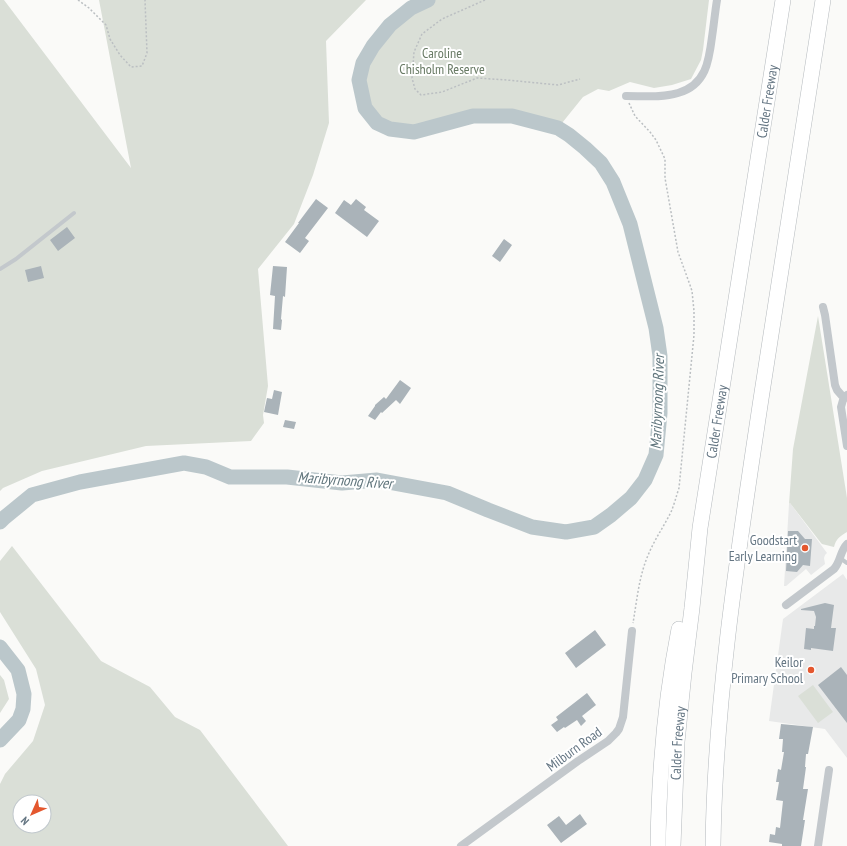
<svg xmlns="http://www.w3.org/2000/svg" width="847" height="846" font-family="'PT Sans Narrow',sans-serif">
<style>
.built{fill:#e8e9e9}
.green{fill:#dadfd7;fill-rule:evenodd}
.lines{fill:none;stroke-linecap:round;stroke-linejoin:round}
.river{stroke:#bbc7cb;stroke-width:15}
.building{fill:#aab3b9}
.highway-casing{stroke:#b4b9bd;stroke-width:16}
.path{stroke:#bbbfc2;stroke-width:1.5;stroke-dasharray:2 2;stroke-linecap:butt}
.lane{stroke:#c3c8cc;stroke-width:4}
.street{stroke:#c3c8cc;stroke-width:8}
.highway{stroke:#fff;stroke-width:15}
.poi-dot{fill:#e4572e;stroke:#fff;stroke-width:1.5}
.labels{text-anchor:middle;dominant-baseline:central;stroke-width:4;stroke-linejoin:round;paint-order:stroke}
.park-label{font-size:14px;fill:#687a64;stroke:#fff}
.street-label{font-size:14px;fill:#657683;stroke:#fff}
.poi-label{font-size:14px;fill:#657683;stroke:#fff;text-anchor:end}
.water-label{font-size:15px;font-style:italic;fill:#60757c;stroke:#fff}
</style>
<rect width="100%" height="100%" fill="#fafaf8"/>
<path class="built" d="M790 503 827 553 825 555 824 558 825 564 811 575 806 569 786 586H784L789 504Z
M843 574 847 580V758L825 729 769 721 783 619Z"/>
<path class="green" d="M0 0H4L131 168 99 0H366L326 41 329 123 313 175 294 224 258 269 268 386 263 415 264 423 251 441 146 446 42 471 3 488 0 491Z
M428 0H709L703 50 701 60 691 79 672 85 654 88 630 82 609 91 598 89 583 97 558 128 512 116H473L414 132 390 129 377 123 365 108 359 80 363 63 373 46 390 25 411 8Z
M818 316 847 498V532C840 536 836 539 834 547L822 544 821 543 790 503 789 504 793 449Z
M12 546 101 661 150 687 175 717 200 730 288 846H0V784L5 774 33 741 45 705 36 669 0 612V561ZM20 802H44V826H20Z
M0 675 4 680 9 699 0 713Z
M813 685 833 712 818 723 798 696Z"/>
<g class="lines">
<path class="river" d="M0 522 4 518 32 495 80 482 184 463 206 467 230 477H287L342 483 377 480 447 493 488 510 532 527 566 532 594 527 611 515 631 498 645 480 656 455 660 413V356L656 328 630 224 613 182 601 163 585 148 569 135 558 128 512 116H473L414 132 390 129 377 123 365 108 359 80 363 63 373 46 390 25 411 8 428 0
M0 647 18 670 24 694 23 709 19 720 0 740"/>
</g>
<path class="building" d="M316 199 328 208 305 238 309 241 300 253 285 242 299 223H298Z
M356 199 366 207 364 210 379 221 367 237 335 213 344 200 351 205Z
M67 227 75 238 58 251 50 240Z
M504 239 512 245 500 262 492 256Z
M41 266 44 278 28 282 25 270Z
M273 266 287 267 285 297 283 296 281 319 282 320 281 330 273 329 275 296 270 295Z
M400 380 411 388 400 404 396 400 382 413 381 412 375 420 368 416 375 406V405L384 397 386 399Z
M274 390 282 392 278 415 264 412 267 398 272 399Z
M285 420 296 422 294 429 283 427Z
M788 531H798L805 539H812L810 566 803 565 797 572 786 571Z
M825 603 834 605 831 628H836L833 651 811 648V650L804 649 806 628 814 629V626H815L816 617 814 611 801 610V609Z
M595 630 606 645 576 668 565 653Z
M841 667 847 675V723L818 685Z
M587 693 596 705 582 716 586 721 581 726 577 720 565 728 564 727 557 732 551 725 558 720 556 717Z
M781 724 813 727 808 754H806L805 767H806L803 789H808L803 820H805L801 846H782V844L769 842 770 834 775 835 776 827 780 828 783 801 776 800 779 782H776L778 769 781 770 784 752H782L783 739H779Z
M580 814 587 824 561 843 547 825 559 816 566 825Z"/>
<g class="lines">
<defs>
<g id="highway">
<path d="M658 846C659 773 665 700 679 629"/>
<path id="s1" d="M673 846 677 742 684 673 692 608 700 528 783 0"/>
<path d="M713 846C715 696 739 546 761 399 782 266 802 133 823 0"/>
</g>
</defs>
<use href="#highway" class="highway-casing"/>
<path class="path" d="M78 0 89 8 106 25 110 39 120 55 131 67 142 66 147 53 145 0
M485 0 442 19 422 34 414 52 412 78 415 89 421 95 442 92 477 78 507 80 558 85 580 79
M629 103 635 116 650 132 656 140 665 159V178L678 252 690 285 692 291 694 311V335L679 488C676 497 674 505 671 512 664 526 655 539 649 553 639 575 637 600 633 623"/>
<path class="lane" d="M0 269 16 259 74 213
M840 558 847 563"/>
<path class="street" d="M626 96C643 96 662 98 678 93 706 85 709 61 712 37 714 24 715 12 717 0
M823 307 825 315 835 385 837 390 844 398
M847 395 843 400 841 407 847 446
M786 605 834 569C841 561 840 551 847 544
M461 846 578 761 608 741 616 733 619 729 623 717 632 631
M818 846 829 770"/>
<use href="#highway" class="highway"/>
</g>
<g class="poi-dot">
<circle cx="805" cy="548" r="4"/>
<circle cx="811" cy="670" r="4"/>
</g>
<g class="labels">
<g class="park-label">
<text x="442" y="53">Caroline<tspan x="442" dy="16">Chisholm Reserve</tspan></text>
</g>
<g class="street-label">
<text stroke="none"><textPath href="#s1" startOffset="751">Calder Freeway</textPath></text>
<text stroke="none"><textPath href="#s1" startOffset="427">Calder Freeway</textPath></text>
<text stroke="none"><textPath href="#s1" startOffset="103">Calder Freeway</textPath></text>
<text transform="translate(574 749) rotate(-36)">Milburn Road</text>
</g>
<g class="poi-label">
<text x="797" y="540">Goodstart<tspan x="797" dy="16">Early Learning</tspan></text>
<text x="803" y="662">Keilor<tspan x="803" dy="16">Primary School</tspan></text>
</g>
<g class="water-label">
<text transform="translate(657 402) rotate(-88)">Maribyrnong River</text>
<text transform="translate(345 480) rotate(4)">Maribyrnong River</text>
</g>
</g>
<g transform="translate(32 814) rotate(225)"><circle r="19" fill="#ffffff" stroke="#c1c8cd"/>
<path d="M0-3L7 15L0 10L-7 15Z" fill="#e4572e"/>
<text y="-6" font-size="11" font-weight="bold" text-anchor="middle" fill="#657683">N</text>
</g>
</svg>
